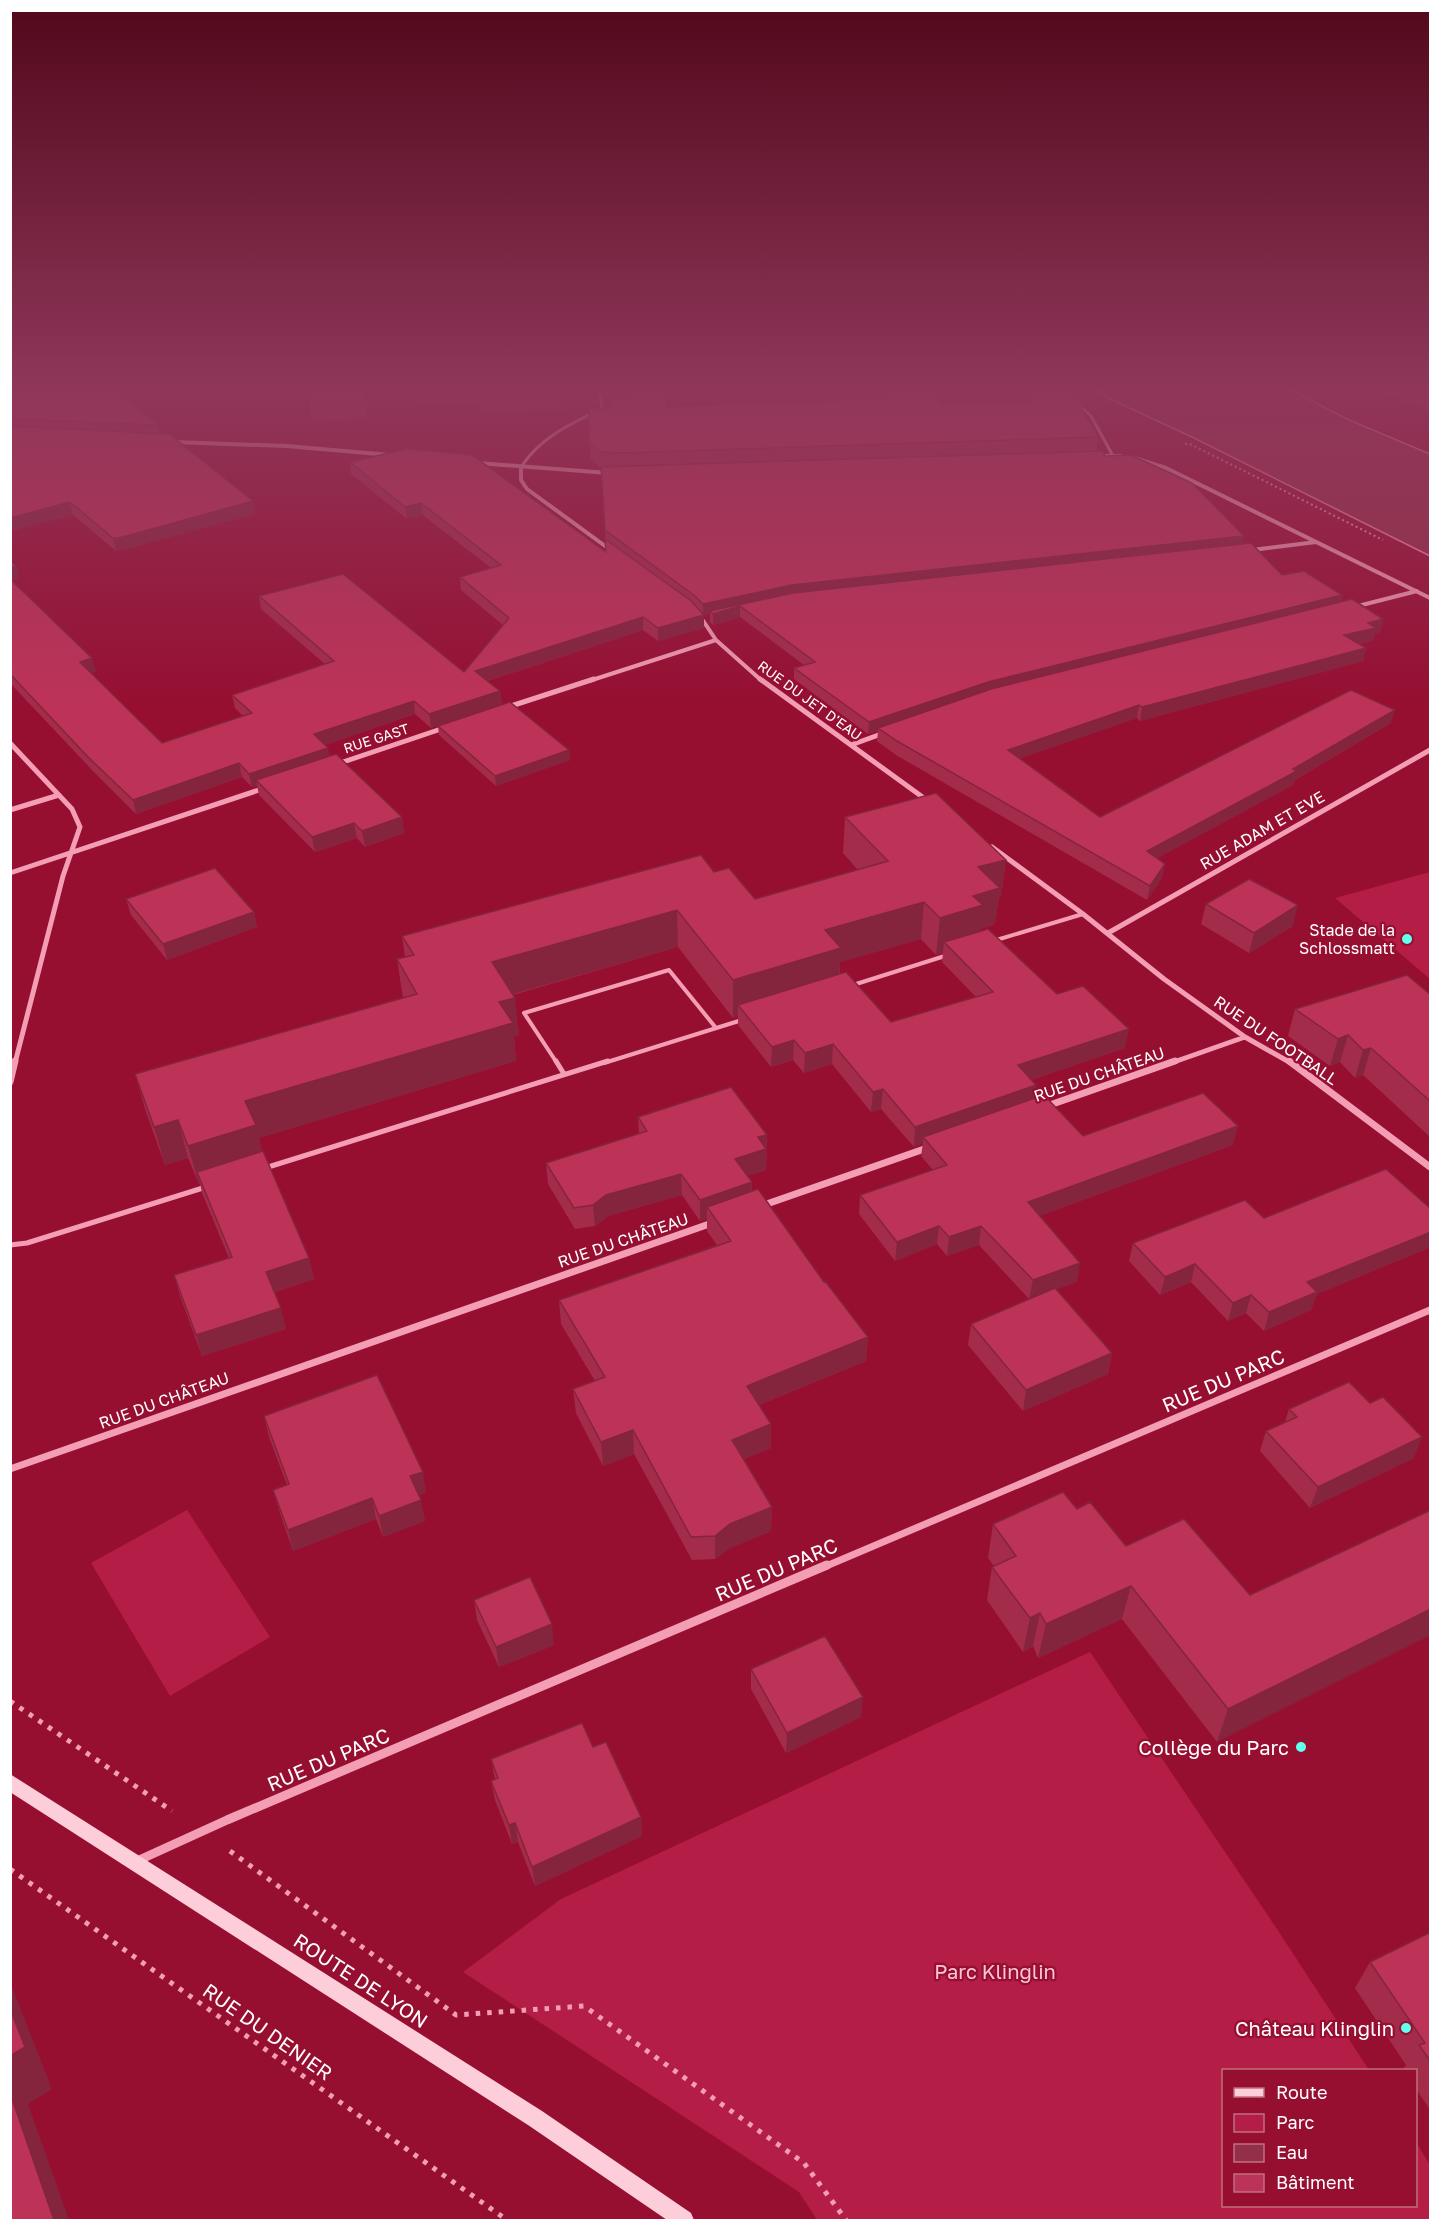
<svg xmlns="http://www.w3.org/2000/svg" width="1441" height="2231" font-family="'Golos Text',sans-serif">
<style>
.green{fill:#b41d45}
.water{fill:#933048;stroke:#f890ac;stroke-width:1.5}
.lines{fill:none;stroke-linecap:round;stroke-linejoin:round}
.path-far1{stroke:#f49eb5;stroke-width:2;stroke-dasharray:2 3;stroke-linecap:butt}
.path{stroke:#f49eb5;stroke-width:5;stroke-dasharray:4.5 7;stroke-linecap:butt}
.service-far2{stroke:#f49eb5;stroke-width:3}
.service-far1{stroke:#f49eb5;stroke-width:4}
.service{stroke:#f49eb5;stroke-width:5}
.minor-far3{stroke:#f49eb5;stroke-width:4}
.minor-far2{stroke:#f49eb5;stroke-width:5}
.minor-far1{stroke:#f49eb5;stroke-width:7}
.minor{stroke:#f49eb5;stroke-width:9}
.secondary{fill:#fdceda;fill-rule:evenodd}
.wall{fill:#a32c4b;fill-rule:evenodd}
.shaded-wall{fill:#84243d}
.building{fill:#bd3357;stroke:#84243d;stroke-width:1.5}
.poi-dot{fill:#62ffef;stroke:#960f31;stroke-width:2}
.labels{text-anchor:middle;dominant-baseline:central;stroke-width:4.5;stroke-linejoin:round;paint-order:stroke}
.far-street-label{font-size:14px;fill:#fff;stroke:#960f31}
.street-label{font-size:16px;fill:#fff;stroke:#960f31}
.poi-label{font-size:16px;fill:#fff;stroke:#960f31;text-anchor:end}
.near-street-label{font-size:20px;fill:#fff;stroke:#960f31}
.near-poi-label{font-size:20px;fill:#fff;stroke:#960f31;text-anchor:end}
.near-park-label{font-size:20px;fill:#fec6d5;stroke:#960f31}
</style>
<rect width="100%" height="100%" fill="#960f31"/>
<path class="green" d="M422 390H565L566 410 479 413V404L420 405Z
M1430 872V979L1335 898Z
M187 1510 270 1637 170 1696 91 1563Z
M1090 1652 1277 1929 1369 2070H1224V2206H1416V2142L1430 2165V2220H817L799 2192 463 1972 561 1899Z"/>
<path class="water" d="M1097 390H1291L1347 419 1430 454V556L1194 438 1106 397Z"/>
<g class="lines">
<path class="path-far1" d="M1185 444H1190L1383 540"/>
<path class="path" d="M10 1701 172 1811
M230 1851 456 2015 584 2006 804 2163 846 2220
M10 1869 507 2220"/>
<path class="service-far2" d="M1072 399 1091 416 1113 456
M521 467C541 437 570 424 602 409L600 390"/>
<path class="service-far1" d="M993 941 1083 914
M853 985 948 955
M557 1063 524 1013 669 970 716 1028
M604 1063 742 1020"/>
<path class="service" d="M556 1061 564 1074
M265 1168 608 1061
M10 1245 27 1243 206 1187"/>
<path class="minor-far3" d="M173 442 287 446 390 455
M1098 456H1121
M1131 457 1166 468 1430 598
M478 463 608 473
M521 467V480L527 489 612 551
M1252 550 1316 542
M1354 607 1417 591
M700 616 716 640 762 681
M589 681 716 640"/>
<path class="minor-far2" d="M760 679 928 801
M508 707 594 679
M10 743 72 809 80 827 63 876 15 1063
M851 745 884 733
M337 764 444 728
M10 810 59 795
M992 847 1083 914 1164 979 1245 1037 1291 1063
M10 873 265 788
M1108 933 1430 750
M1171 1063 1245 1037"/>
<path class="minor-far1" d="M1289 1061 1430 1167
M10 1082 15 1061
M1047 1106 1175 1061
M761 1206 930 1147
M10 1469 715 1222
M824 1567 1430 1310"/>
<path class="minor" d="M137 1861 227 1820 827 1565"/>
<path class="secondary" d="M10 1774 542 2111 691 2213 694 2220H667L528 2125 10 1792Z"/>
</g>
<path class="wall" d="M10 390 158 425 160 433 253 501 255 514 122 550 116 551 73 515 10 531Z
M311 390H370L366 419 312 421 309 399Z
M610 390H664L667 407 880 399 876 390H935L941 405 1028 402 1029 390 1098 437 1096 451 1242 544 1282 575 1342 595 1340 602 1383 619 1380 632 1375 633 1373 640 1359 644 1366 648 1363 661 1140 721 1137 718 1020 758 1100 817 1391 723 1295 780 1293 785 1157 858 1162 878 1147 900 896 755 877 741 878 731 868 734 794 679V668L804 665 740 617 713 625 710 622V614L704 615V628L658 641 643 630 487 681 500 691 502 704 431 728 415 714 325 745 330 756 402 817 404 833 365 847 357 838 315 852 259 795 257 786 252 787 242 777 136 814 92 770 10 683V561L16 566 19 578 12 580 96 671 91 673 162 743 243 716 235 708 232 695 325 664 261 609 259 596 464 672 503 625 461 590 460 577 491 568 423 515 407 519 351 474 350 462 606 551 601 469 590 458 589 409 612 408Z
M1376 390H1431V411Z
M438 726 569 750 570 760 496 786 439 735Z
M845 817 1006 860 1001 896 999 897 995 924 980 929V932L1057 994 1125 1048 1031 1080 1036 1085 1034 1099 1083 1136 1233 1145 1039 1216 1077 1282 1056 1289 1112 1353 1108 1374 1023 1411 968 1345 971 1324 1037 1296 1029 1299 979 1245 947 1256 937 1244 895 1261 859 1214 860 1195 933 1170 921 1156 923 1143 914 1147 881 1109 871 1112 832 1064 804 1073 793 1060 771 1067 738 1025V1016L733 1018 678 947 513 995 519 1035 514 1037 516 1061 259 1138 262 1152 309 1258 314 1279 275 1292 286 1329 202 1356 180 1296 174 1275 229 1258 202 1193 200 1183 199 1184 188 1158 165 1165 146 1112 135 1074 403 998 397 959 405 957 402 936 714 872 755 899 858 870 843 853ZM921 939 936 955 943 953 942 962 976 997 891 1022 840 974V962Z
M126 899 254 912 257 927 167 960 131 915Z
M1206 904 1293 926 1249 953 1201 924Z
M1431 995V1138L1363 1075 1355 1078 1340 1062 1330 1066 1288 1036 1295 1009Z
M638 1117 767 1135 766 1170 747 1176 752 1182V1191L868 1337 866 1361 759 1405 771 1448 744 1459 772 1507 771 1531 730 1548 715 1559 692 1560 634 1454 603 1466 576 1413 573 1389 595 1381 561 1324 559 1300 717 1245 707 1231V1219L700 1221 682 1195 608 1216 595 1226 575 1229 548 1184 546 1163 639 1134Z
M1431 1209V1247L1317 1294 1311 1310 1264 1331 1246 1313 1228 1321 1191 1282 1160 1295 1129 1261 1133 1243 1264 1218Z
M1289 1409 1414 1458 1310 1508 1260 1451 1266 1431 1285 1422Z
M264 1416 426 1492 419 1495 425 1521 383 1537 376 1519 293 1551 279 1510 273 1490 287 1485 269 1437Z
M1077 1509 1126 1546 1250 1595 1431 1510 1217 1742 1122 1619 1038 1658 1033 1646 1023 1652 987 1600 992 1567 994 1566 988 1558 993 1524Z
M474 1600 554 1645 499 1667 477 1620Z
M751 1669 861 1717 786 1753 751 1689Z
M593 1747 641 1817 642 1836 535 1886 518 1842 512 1844 495 1800 491 1781 495 1779 491 1759Z
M1431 1932V2111L1416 2089V2070H1403L1406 2065 1355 1988 1370 1962Z"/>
<path class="shaded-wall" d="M365 390H370L366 419 364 397Z
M253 501 255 514 122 550 116 551 113 538Z
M70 502 73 515 10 531V518Z
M421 503 423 515 407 519 405 507Z
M1244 536 1241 546 740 607V617L713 625V614L710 611V614L704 615V628L658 641V628L703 615V604L792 585Z
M16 566 19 578 10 581V567Z
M1342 595 1340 606 878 728V731L868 734 869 722 988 682Z
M643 617V630L477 684 475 671Z
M1383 619 1380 632 1375 633 1373 640 1340 648 1344 635 1368 623Z
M1366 648 1363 661 1140 721 1142 707Z
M92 658 96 671 83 675 80 662Z
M500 691 502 704 431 728 429 714Z
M414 701 415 714 316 748 314 734Z
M1139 705 1137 718 1007 763 1008 750Z
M1395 710 1391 723 1295 780 1293 785 1145 865 1147 851 1293 769Z
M328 748 330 761 256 780 257 786 252 787 249 774Z
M569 750 570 760 496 786 495 776Z
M239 763 242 777 136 814 133 800Z
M402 817 404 833 365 847 362 831Z
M354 823 357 838 315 852 312 837Z
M1006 860 1001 896 999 897 995 924 980 929 979 942H944L943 953 936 955 940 918 978 867Z
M1165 864 1162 878 1147 900 1150 886Z
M924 902 921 939 840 962 839 985 738 1005V1016L733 1018V980L825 930Z
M1298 905 1293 926 1249 953 1254 933Z
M677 910 678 947 496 999 492 962Z
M254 912 257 927 167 960 163 944Z
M515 998 519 1035 514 1037 516 1061 259 1138 264 1163 197 1172 200 1183 199 1184 188 1146 245 1101 499 1002Z
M1129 1029 1125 1048 1015 1085 1018 1065Z
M1348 1035 1340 1062 1330 1066 1338 1039Z
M794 1040 793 1060 771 1067 772 1047Z
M833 1044 832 1064 804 1073 805 1053Z
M1371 1048 1363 1075 1355 1078 1363 1050Z
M1036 1085 1033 1105 923 1137V1143L914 1147 915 1127Z
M883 1089 881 1109 871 1112 873 1092Z
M178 1120 188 1158 165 1165 154 1127Z
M1238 1126 1233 1145 1025 1221 1028 1202Z
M767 1135 766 1170 735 1180V1159L758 1137Z
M681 1174 682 1195 608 1216 595 1226 593 1205 606 1195Z
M752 1182 751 1203 707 1207V1219L700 1221V1200Z
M939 1226 937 1244 895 1261 897 1242Z
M981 1226 979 1245 947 1256 949 1237Z
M1431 1232V1247L1317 1294 1311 1310 1264 1331 1269 1312 1307 1282Z
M309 1258 314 1279 271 1293 266 1272Z
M1080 1263 1077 1282 1029 1299 1033 1280Z
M1195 1264 1191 1282 1160 1295 1165 1277Z
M1251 1295 1246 1313 1228 1321 1233 1303Z
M281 1308 286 1329 202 1356 196 1335Z
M868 1337 866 1361 746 1410 747 1386Z
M1112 1353 1108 1374 1023 1411 1026 1390Z
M771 1424V1448L732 1464V1440Z
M633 1430 634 1454 603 1466 601 1442Z
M1422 1437 1414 1458 1310 1508 1318 1487Z
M423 1472 426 1492 414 1497 410 1476Z
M372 1498 376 1519 293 1551 288 1530Z
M421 1500 425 1521 383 1537 379 1516Z
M772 1507 771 1531 730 1548 715 1559V1536L730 1524Z
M1131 1586 1122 1619 1038 1658 1046 1624Z
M1431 1609V1635L1217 1742 1228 1709Z
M1040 1613 1033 1646 1023 1652 1030 1618Z
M552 1624 554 1645 499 1667 496 1647Z
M863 1697 861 1717 786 1753 787 1733Z
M641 1817 642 1836 535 1886 532 1867Z
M515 1823 518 1842 512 1844 509 1825Z
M10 1982 52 2089 28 2104 69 2220H54L10 2093Z"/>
<path class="building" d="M10 390H115L158 425 10 419Z
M311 390H365L364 397 309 399Z
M883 390H935L941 405 1035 402 1029 390H1071L1098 437 623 453 600 452 589 442V409L613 408 612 397 661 395 664 392 667 407 887 399Z
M1406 390H1431V399Z
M10 426 169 434 253 501 119 538H113L70 502 10 518Z
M407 449 472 455 606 552 605 539 690 600 704 615 658 628 643 617 475 671 500 691 429 714 414 701 314 734 328 748 249 774 239 763 133 800 88 757 10 674V579L92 658 80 662 162 743 252 713 232 695 334 661 259 596 343 574 464 672 509 618 460 577 501 565 421 503 405 507 350 462Z
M1102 451 1105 456 1131 455 1192 483 1244 536 792 585 703 604 695 596 605 530 601 467Z
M1251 543 1282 575 1304 571 1342 595 988 682 869 722 794 668 815 662 740 606 713 614 710 611 793 593Z
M10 561 16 566 10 567Z
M1352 599 1383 619 1368 623 1376 628 1344 635 1366 648 1142 707 1139 705 1008 750 1100 817 1351 690 1395 710 1293 769 1297 771 1147 851 1165 864 1150 886 897 741 878 728 991 689Z
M510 702 569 750 495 776 438 726Z
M336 754 402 817 362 831 354 823 312 837 256 780Z
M936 793 1006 860 978 867 1000 888 973 896 983 905 940 918 924 902 825 930 841 948 733 980 677 910 492 962 515 998 499 1002 513 1023 245 1101 256 1125 188 1146 178 1120 154 1127 135 1074 417 994 397 959 414 955 402 936 701 855 714 872 729 868 755 899 888 861 845 817Z
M215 868 254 912 163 944 126 899Z
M1249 879 1298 905 1254 933 1206 904Z
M988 929 1057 994 1083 986 1129 1029 1018 1065 1036 1085 915 1127 883 1089 873 1092 833 1044 805 1053 794 1040 772 1047 738 1005 846 972 891 1022 993 992 944 942Z
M1407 975 1431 995V1102L1371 1048 1363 1050 1348 1035 1338 1039 1295 1009Z
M731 1087 767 1135 758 1137 766 1149 735 1159 752 1182 700 1200 681 1174 606 1195 593 1205 574 1208 546 1163 647 1131 638 1117Z
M1203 1093 1238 1126 1028 1202 1080 1263 1033 1280 981 1226 949 1237 939 1226 897 1242 860 1195 947 1165 923 1137 1044 1095 1083 1136Z
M263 1151 309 1258 266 1272 281 1308 196 1335 174 1275 232 1257 197 1172Z
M1386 1169 1431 1209V1232L1307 1282 1317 1292 1269 1312 1251 1295 1233 1303 1195 1264 1165 1277 1133 1243 1245 1200 1264 1218Z
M758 1189 824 1282 825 1281 868 1337 747 1386 771 1424 732 1440 772 1507 730 1524 715 1536 691 1537 633 1430 601 1442 573 1389 605 1377 559 1300 731 1241 707 1207Z
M1055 1288 1112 1353 1026 1390 971 1324Z
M377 1375 423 1472 410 1476 421 1500 379 1516 372 1498 288 1530 273 1490 289 1484 264 1416Z
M1349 1382 1370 1403 1383 1397 1422 1437 1318 1487 1266 1431 1297 1417 1289 1409Z
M1063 1492 1077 1509 1090 1502 1126 1546 1184 1519 1250 1595 1431 1510V1609L1228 1709 1131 1586 1046 1624 1040 1613 1030 1618 992 1567 1016 1556 993 1524Z
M530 1577 552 1624 496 1647 474 1600Z
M825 1636 863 1697 787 1733 751 1669Z
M582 1723 593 1747 606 1742 641 1817 532 1867 515 1823 509 1825 491 1781 498 1778 491 1759Z
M1431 1932V2062L1419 2045 1425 2043 1370 1962Z
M10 2009 25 2047 10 2056Z
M10 2093 54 2220H10Z"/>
<linearGradient id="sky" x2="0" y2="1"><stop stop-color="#52081b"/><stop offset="0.55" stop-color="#8f375a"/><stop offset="1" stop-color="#8f375a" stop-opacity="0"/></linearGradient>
<rect width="1441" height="703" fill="url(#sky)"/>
<g class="poi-dot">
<circle cx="1407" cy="939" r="6"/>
<circle cx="1301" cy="1747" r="6"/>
<circle cx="1406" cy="2028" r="6"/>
</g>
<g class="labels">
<g class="far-street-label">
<text transform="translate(810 700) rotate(36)">RUE DU JET D'EAU</text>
<text transform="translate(376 738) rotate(-18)">RUE GAST</text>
</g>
<g class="street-label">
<text transform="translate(1262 830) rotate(-30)">RUE ADAM ET EVE</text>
<text transform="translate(1276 1040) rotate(34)">RUE DU FOOTBALL</text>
<text transform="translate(1099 1074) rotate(-19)">RUE DU CHÂTEAU</text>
<text transform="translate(623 1240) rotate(-19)">RUE DU CHÂTEAU</text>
<text transform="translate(164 1400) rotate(-20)">RUE DU CHÂTEAU</text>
</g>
<g class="poi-label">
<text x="1395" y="930">Stade de la<tspan x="1395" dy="18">Schlossmatt</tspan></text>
</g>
<g class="near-street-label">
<text transform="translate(1223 1380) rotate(-23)">RUE DU PARC</text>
<text transform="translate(776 1569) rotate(-23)">RUE DU PARC</text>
<text transform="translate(328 1759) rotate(-23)">RUE DU PARC</text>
<text transform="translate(361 1980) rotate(33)">ROUTE DE LYON</text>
<text transform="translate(268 2031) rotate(35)">RUE DU DENIER</text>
</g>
<g class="near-poi-label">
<text x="1289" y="1747">Collège du Parc</text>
<text x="1394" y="2028">Château Klinglin</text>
</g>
<g class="near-park-label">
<text x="995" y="1971">Parc Klinglin</text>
</g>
</g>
<rect width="1441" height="2231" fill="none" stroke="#ffffff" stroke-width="24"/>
<rect x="1222" y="2069" width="195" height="138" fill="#960f31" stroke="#c06f83" stroke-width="1.5"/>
<rect x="1234" y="2088" width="30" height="9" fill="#fdceda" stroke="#c06f83" stroke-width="1.5"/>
<text x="1276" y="2099" font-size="18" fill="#ffffff">Route</text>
<rect x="1234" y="2114" width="30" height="18" fill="#b41d45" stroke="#c06f83" stroke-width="1.5"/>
<text x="1276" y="2129" font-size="18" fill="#ffffff">Parc</text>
<rect x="1234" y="2144" width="30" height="18" fill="#933048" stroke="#c06f83" stroke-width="1.5"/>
<text x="1276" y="2159" font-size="18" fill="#ffffff">Eau</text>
<rect x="1234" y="2174" width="30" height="18" fill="#bd3357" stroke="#c06f83" stroke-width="1.5"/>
<text x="1276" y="2189" font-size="18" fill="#ffffff">Bâtiment</text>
</svg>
